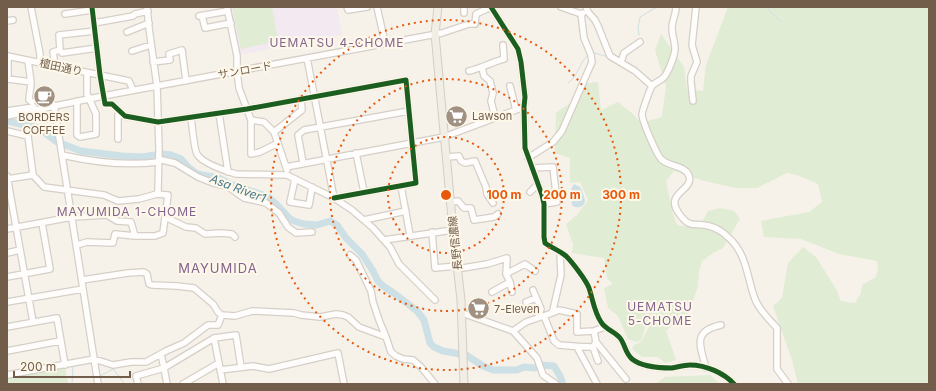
<svg xmlns="http://www.w3.org/2000/svg" width="936" height="391" font-family="Inter,'Noto Sans JP',sans-serif">
<style>
.education{fill:#f3e9f1}
.green{fill:#e0ecd4}
.water{fill:#cce0e5}
.lines{fill:none;stroke-linecap:round;stroke-linejoin:round}
.stream{stroke:#cce0e5;stroke-width:1}
.river{stroke:#cce0e5;stroke-width:7}
.minor-casing{stroke:#d5cfc8;stroke-width:8}
.major-casing{stroke:#d5cdc5;stroke-width:9}
.minor{stroke:#fefdfc;stroke-width:5.5}
.major{stroke:#f1eee5;stroke-width:7}
.cycleway-casing{stroke:#fef8ea;stroke-width:8}
.cycleway{stroke:#1b5e20;stroke-width:5}
.ring{fill:none;stroke:#e8590c;stroke-width:2;stroke-dasharray:2 4}
.labels{text-anchor:middle;dominant-baseline:central;stroke-width:4;stroke-linejoin:round;paint-order:stroke}
.street-label{font-size:11px;fill:#725d4b;stroke:#fef8ea}
.poi-label{font-size:11px;fill:#725d4b;stroke:#fef8ea;text-anchor:start}
.neighbourhood-label{font-size:12px;letter-spacing:1px;fill:#84638e;stroke:#fef8ea}
.water-label{font-size:12px;font-style:italic;fill:#49798b;stroke:#fef8ea}
.quarter-label{font-size:13px;letter-spacing:1px;fill:#84638e;stroke:#fef8ea}
.centre{fill:#e8590c;stroke:#fef8ea;stroke-width:2}
.ring-label{font-size:12px;text-anchor:middle;font-weight:bold;fill:#e8590c;stroke:#fef8ea;stroke-width:4;stroke-linejoin:round;paint-order:stroke}
</style>
<rect width="100%" height="100%" fill="#f6f2e9"/>
<path class="education" d="M229 7H337L342 35 239 55Z"/>
<path class="green" d="M232 7H272L278 41 241 49Z
M728 7H929V384H798L792 360 773 306 782 298 788 263 803 247 816 257 836 289 841 301 855 303 861 293 862 285 876 277 878 269 877 261 839 254 801 239 764 237 761 221 809 212 822 202 818 184 797 175 787 173 757 188H735L701 180 674 171 666 181 673 214 677 225 698 229 708 211 720 208 734 211 740 219 723 248 713 253 702 261 699 272 698 287 687 316 678 320 666 331 676 360 665 363 658 357H642L632 349 634 345 641 342 650 325 648 320 641 340 637 342 628 339 618 316 608 308 604 288 613 284 607 278 604 258 572 253 573 244 566 224 577 215 588 200 580 182 570 183V158L555 153 556 113 563 108 571 103 588 83 598 82 601 110 618 102 633 114 641 123 662 117 666 86 655 50 661 34 684 67 687 89 703 91 706 65Z
M65 367 68 384H7V377Z
M710 375 720 384H655L665 377Z"/>
<path class="water" d="M574 184 580 187C582 190 584 197 585 200 585 208 576 209 572 205L571 189Z"/>
<g class="lines">
<path class="stream" d="M766 7 781 22
M639 35 638 28 640 17 657 7
M592 52 608 57
M568 83C580 74 579 62 588 55
M100 376 113 369 125 384
M72 384 73 366
M94 384 95 379"/>
<path class="river" d="M7 121 38 128 57 142 81 151 122 156 142 157 162 154 171 155 181 159 188 167 197 174 219 178 230 184 260 194 268 197 276 204 289 218 294 221 304 224 317 225 330 221 337 225 346 238 362 254 373 271 378 281 383 286 395 294 417 311 424 320 430 343 434 347 443 351 466 355 483 366 493 370H517L524 367 534 368 543 365 554 366 560 376 563 384"/>
<defs>
<path id="minor" d="M31 7 40 54V63
M92 7 100 75 105 104H112L125 116 158 122 247 109 406 80 416 183 334 198
M147 7 149 28 157 86 159 149 158 191 157 194
M227 7 237 56V71L239 88 251 120 264 122 274 132 287 170
M347 7 348 10 367 7
M377 7 385 43
M464 7V13
M491 7 518 49 521 62 525 97 524 107 525 148 542 195 544 204V237L545 243C552 248 560 251 566 256 572 262 586 280 589 288 593 300 594 311 601 322 605 329 615 332 620 338 625 344 625 353 632 359 642 367 659 368 672 368 678 367 684 365 690 365 706 365 724 373 734 384
M561 7 581 14 583 13
M586 7 588 12 595 20 598 26 610 56 635 71 652 86
M676 7C676 14 672 21 672 28 672 35 675 42 675 49 675 55 668 73 664 77 661 81 655 82 652 86 650 89 642 111 642 115 643 123 656 153 661 159 669 167 685 165 689 176 694 190 665 193 678 212 690 230 693 222 709 226 717 228 724 233 729 238 747 254 747 278 755 299 759 310 769 319 777 328V369L788 384
M65 14 92 10
M199 16 228 11
M202 16 205 28 231 23
M7 21 13 20
M94 23 133 16 135 14 148 11
M95 31 59 35 60 50 62 53 97 48
M127 32 149 23
M132 51 151 45
M7 56 129 81 133 90
M8 56V79L31 82C31 89 29 94 29 100L32 102
M307 58 334 198
M28 61 31 82
M153 62 170 60 169 54 182 50 186 81
M621 62 624 53 640 42
M55 66 53 52 60 50
M482 68 484 76 490 81 493 93 491 101 495 117
M469 71C482 68 492 62 504 59L503 45
M510 86 516 110
M77 101V135L80 137 96 134V114L87 94V73
M693 101 691 82V76L697 62 692 45 696 7
M54 105 98 384
M7 111 34 107
M219 113 228 172
M7 116 103 96 442 33 469 24H475L476 14 491 7
M191 117C192 125 194 149 197 154 202 163 226 171 236 174L287 175 334 198 352 210 373 228 390 247 399 264 435 300
M251 120V154L260 152 278 143
M7 131 28 136 33 175 44 187 104 195 118 201 139 199 157 194 168 195 165 217 186 227 196 228 205 234 221 233 232 234 235 237
M274 132 302 110 301 99
M118 139V115L125 116
M356 153 364 192
M62 155C93 162 127 166 158 162
M447 157 459 156 461 161 465 163 475 161 486 187 487 194 493 203
M528 158 553 142 562 131 592 62 591 55 584 38 581 14
M158 161 162 160 175 163 198 177 213 183 227 186 244 198 266 203 279 213 288 227 296 233 312 232
M303 163 298 135 304 130 409 111
M286 167 444 137 524 107
M532 168 553 167 557 202 544 204
M7 176 33 322
M7 179 33 175
M295 179 290 202 309 205 312 187
M401 186 410 235
M530 192 538 184
M451 202 458 201 464 208H471L474 220 494 217 498 214
M364 220 406 211
M7 229 72 217 107 215 117 221 131 222 135 236H155L163 233 165 217
M432 232 435 268 457 266
M384 240 453 230
M77 245 87 242 113 243 115 234 135 236
M7 253 20 250
M350 255 356 260 371 291 373 302 379 320 386 337 391 352 396 356 403 359 413 360 421 367 435 384
M457 269 487 264 507 258 506 274 510 282 512 292
M506 274 525 264 535 271
M7 277 50 269 42 223
M82 280 128 273 144 272 147 274 149 284 152 285 177 286 194 288 213 304 218 312 222 315 235 316 252 311 294 313 301 315 320 317 336 314 343 315 348 317 359 327 386 337
M533 290 541 309 538 318
M492 292 510 282
M7 302 83 289
M526 302 536 298
M462 313 513 331 537 358 543 375 556 384
M552 313 559 310 577 314V332L594 331
M544 316 554 341 559 345C570 346 581 347 593 347L596 342
M7 327 57 318 65 365
M604 327 594 331 596 342 626 379
M513 331 526 322 552 313 553 310 561 275 560 253
M214 338 236 335 241 367
M577 347 597 384
M593 347 598 361
M7 351 60 341
M706 368C700 346 692 331 721 325
M220 370 253 366 269 369 338 353 344 384
M7 375 94 359 113 365 131 362H146L166 351 184 343 208 325H218L222 315
M138 384 136 376 164 368 161 354
M167 384 164 368 214 338 223 384
M183 384 219 363"/>
<path id="major" d="M438 7 435 34 453 230 461 300 464 384"/>
</defs>
<use href="#minor" class="minor-casing"/>
<use href="#major" class="major-casing"/>
<use href="#minor" class="minor"/>
<use href="#major" class="major"/>
<defs>
<path id="cycleway" d="M92 7 100 75 105 104H112L125 116 158 122 247 109 406 80 416 183 334 198
M491 7 518 49 521 62 525 97 524 107 525 148 542 195 544 204V237L545 243C552 248 560 251 566 256 572 262 586 280 589 288 593 300 594 311 601 322 605 329 615 332 620 338 625 344 625 353 632 359 642 367 659 368 672 368 678 367 684 365 690 365 706 365 724 373 734 384"/>
</defs>
<use href="#cycleway" class="cycleway-casing"/>
<use href="#cycleway" class="cycleway"/>
</g>
<g class="ring">
<circle cx="446" cy="195" r="58"/>
<circle cx="446" cy="195" r="116"/>
<circle cx="446" cy="195" r="175"/>
</g>
<defs>
<symbol id="cafe-disc" viewBox="-11 -11 22 22"><circle r="9.5" fill="#a09182" stroke="#fef8ea"/><path d="M-5.5-4.5H6V0H3Q3 3.5 0 3.5H-2.5Q-5.5 3.5-5.5 0ZM3-3.2v2h1.7v-2ZM-6 4.5H4V6H-6Z" fill="#fff"/></symbol>
<symbol id="supermarket-disc" viewBox="-11 -11 22 22"><circle r="9.5" fill="#a09182" stroke="#fef8ea"/><path d="M-6-5.5h2.5l.6 2H6L4.5 2H-2.5L-4.4-4H-6ZM-1.5 3.2a1.3 1.3 0 1 0 .1 0ZM3 3.2a1.3 1.3 0 1 0 .1 0Z" fill="#fff"/></symbol>
</defs>
<g fill-rule="evenodd">
<use href="#cafe-disc" x="32" y="84" width="25" height="25"/>
<use href="#supermarket-disc" x="444" y="104" width="25" height="25"/>
<use href="#supermarket-disc" x="466" y="296" width="25" height="25"/>
</g>
<g class="labels">
<g class="street-label">
<text transform="translate(61 67) rotate(12)">檀田通り</text>
<text transform="translate(245 70) rotate(-10)">サンロード</text>
<text transform="translate(455 243) rotate(-96)">長野信濃線</text>
</g>
<g class="poi-label">
<text x="472" y="116">Lawson</text>
<text x="44" y="117" text-anchor="middle">BORDERS<tspan x="44" dy="13">COFFEE</tspan></text>
<text x="494" y="309">7-Eleven</text>
</g>
<g class="neighbourhood-label">
<text x="337" y="42">UEMATSU 4-CHOME</text>
<text x="127" y="211">MAYUMIDA 1-CHOME</text>
<text x="660" y="306">UEMATSU<tspan x="660" dy="14">5-CHOME</tspan></text>
</g>
<g class="water-label">
<text transform="translate(238 188) rotate(21)">Asa River1</text>
</g>
<g class="quarter-label">
<text x="218" y="268">MAYUMIDA</text>
</g>
</g>
<circle cx="446" cy="195" r="6" class="centre"/>
<g class="ring-label">
<text x="504" y="199">100 m</text>
<text x="562" y="199">200 m</text>
<text x="621" y="199">300 m</text>
</g>
<rect width="936" height="391" fill="none" stroke="#725d4b" stroke-width="16"/>
<path d="M14 371v6h116v-6" fill="none" stroke="#725d4b" stroke-width="2"/>
<text x="20" y="371" font-size="12" fill="#725d4b" stroke="#fef8ea" stroke-width="3" paint-order="stroke">200 m</text>
</svg>
